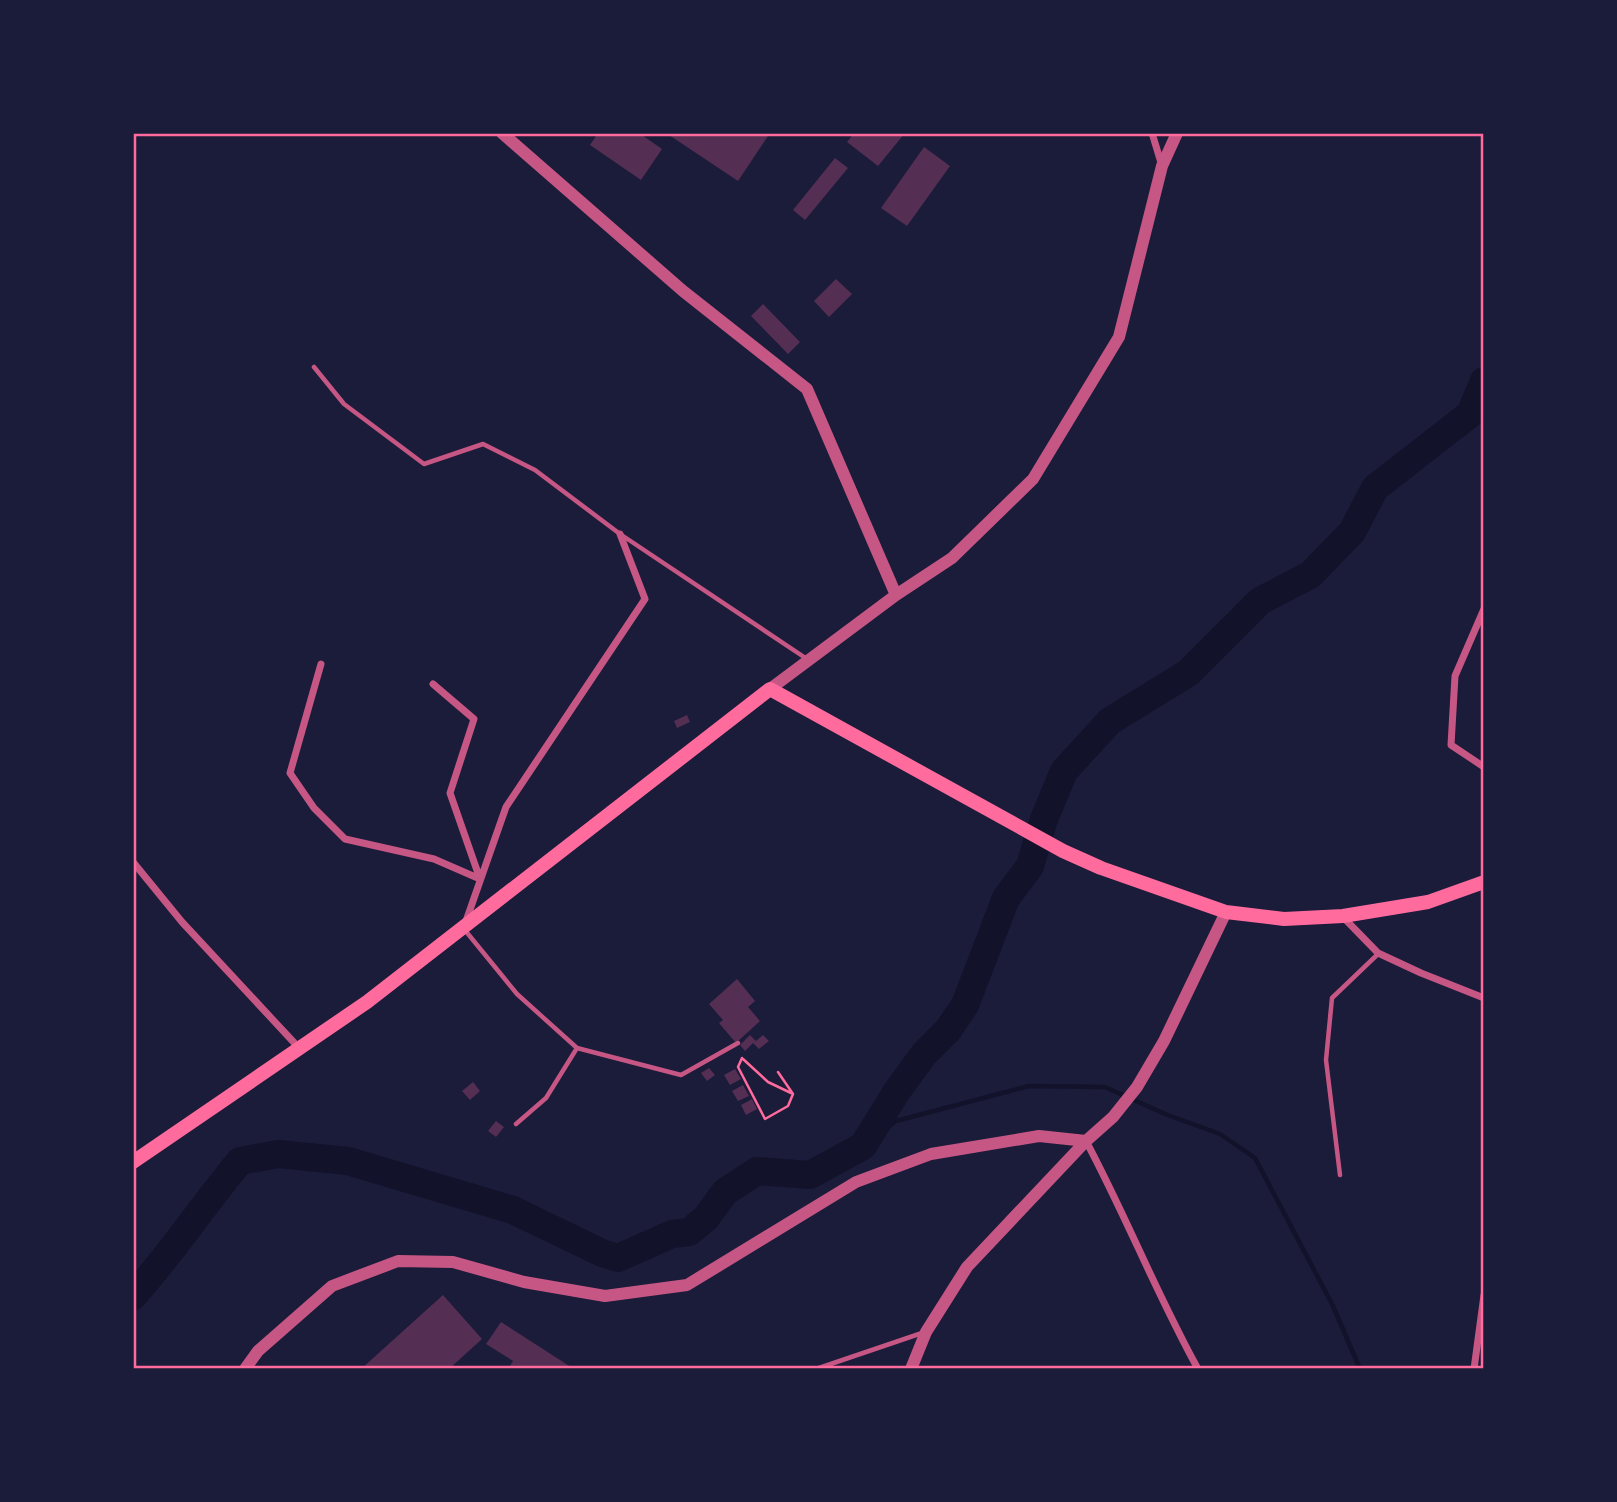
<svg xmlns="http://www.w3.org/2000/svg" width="1617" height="1502" font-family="'Noto Sans',sans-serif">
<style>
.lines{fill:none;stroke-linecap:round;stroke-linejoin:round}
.stream{stroke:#12122b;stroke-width:4.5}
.river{stroke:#12122b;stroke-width:28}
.building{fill:#542f53}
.path{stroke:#ff6b9d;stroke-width:2.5}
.service{stroke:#c65784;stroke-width:4.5}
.minor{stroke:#c65784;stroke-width:7}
.tertiary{stroke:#c65784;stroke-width:12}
.secondary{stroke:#ff6b9d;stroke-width:14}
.neatline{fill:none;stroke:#ff6b9d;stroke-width:2.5}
</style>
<rect width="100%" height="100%" fill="#1b1b3a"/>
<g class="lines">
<path class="stream" d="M863 1146 896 1121 1029 1086 1105 1087 1165 1114 1220 1134 1255 1158 1333 1306 1360 1369"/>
<path class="river" d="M133 1296C172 1253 203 1205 240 1161L278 1154 348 1161 513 1210 602 1253 618 1258 672 1234 689 1232 706 1218 725 1192 757 1171 810 1175 863 1146 897 1091 924 1054 948 1030 965 1005 1006 898 1030 866 1044 819 1064 771 1110 721 1188 673 1260 601 1310 575 1352 532 1375 488 1470 414 1484 381"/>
</g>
<path class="building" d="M598 133H639L662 149 641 180 590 145Z
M666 133H770L738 181Z
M854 133H905L878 166 847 142Z
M924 147 950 166 907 226 881 208Z
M835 158 848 168 805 220 793 210Z
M836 279 852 294 829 317 814 301Z
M763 304 800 342 788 354 751 316Z
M687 715 690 722 677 728 674 721Z
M737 979 755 1001 748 1007 760 1021 736 1043 719 1023 723 1020 709 1004Z
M750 1035 756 1041 763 1035 769 1041 759 1049 753 1043 745 1051 740 1045Z
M709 1068 715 1075 707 1081 701 1073Z
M735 1069 741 1079 730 1085 724 1075Z
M473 1082 480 1091 470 1100 462 1091Z
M743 1085 749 1096 738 1101 732 1091Z
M752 1099 757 1109 746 1115 741 1105Z
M496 1121 504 1127 496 1137 488 1131Z
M443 1295 482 1339 449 1369H361Z
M501 1322 574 1369H508L513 1361 486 1344Z"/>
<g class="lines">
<path class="path" d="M742 1058 738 1067 765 1119 788 1106 793 1094 778 1072
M743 1059 768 1082 791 1093"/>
<path class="service" d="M314 367 344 404 424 464 483 444 535 470 620 534 807 659
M464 929 517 994 577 1048 681 1075 738 1043
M516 1124 546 1098 577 1048
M1340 1175 1326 1060 1332 998 1378 954
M816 1369 922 1333"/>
<path class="minor" d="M1152 133 1162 166
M1484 609 1455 676 1451 745 1484 767
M321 664 290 773 314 808 345 839 434 859 480 879
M433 684 474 719 450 793 480 879
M133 862 182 922 300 1049
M1343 917 1378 953 1421 973 1484 998
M466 921 506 807 645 599 620 534
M1086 1141C1126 1216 1157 1295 1198 1369
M1474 1369 1484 1295"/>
<path class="tertiary" d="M502 133 683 291 807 389 896 595
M770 689 896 595 952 558 1033 479 1119 337 1162 166 1177 133
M245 1369 258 1351 332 1286 398 1261 453 1262 524 1282 605 1296 687 1285 856 1182 931 1154 1039 1136 1086 1141
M911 1369 926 1332 967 1267 1086 1141 1113 1117 1137 1087 1164 1041 1226 912"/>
<path class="secondary" d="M133 1162 367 1002 770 689 1063 851 1101 868 1226 912 1284 919 1343 916 1428 902 1484 882"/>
</g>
<rect width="1617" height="1502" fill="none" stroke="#1b1b3a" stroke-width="270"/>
<rect x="135" y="135" width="1347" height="1232" class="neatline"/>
</svg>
